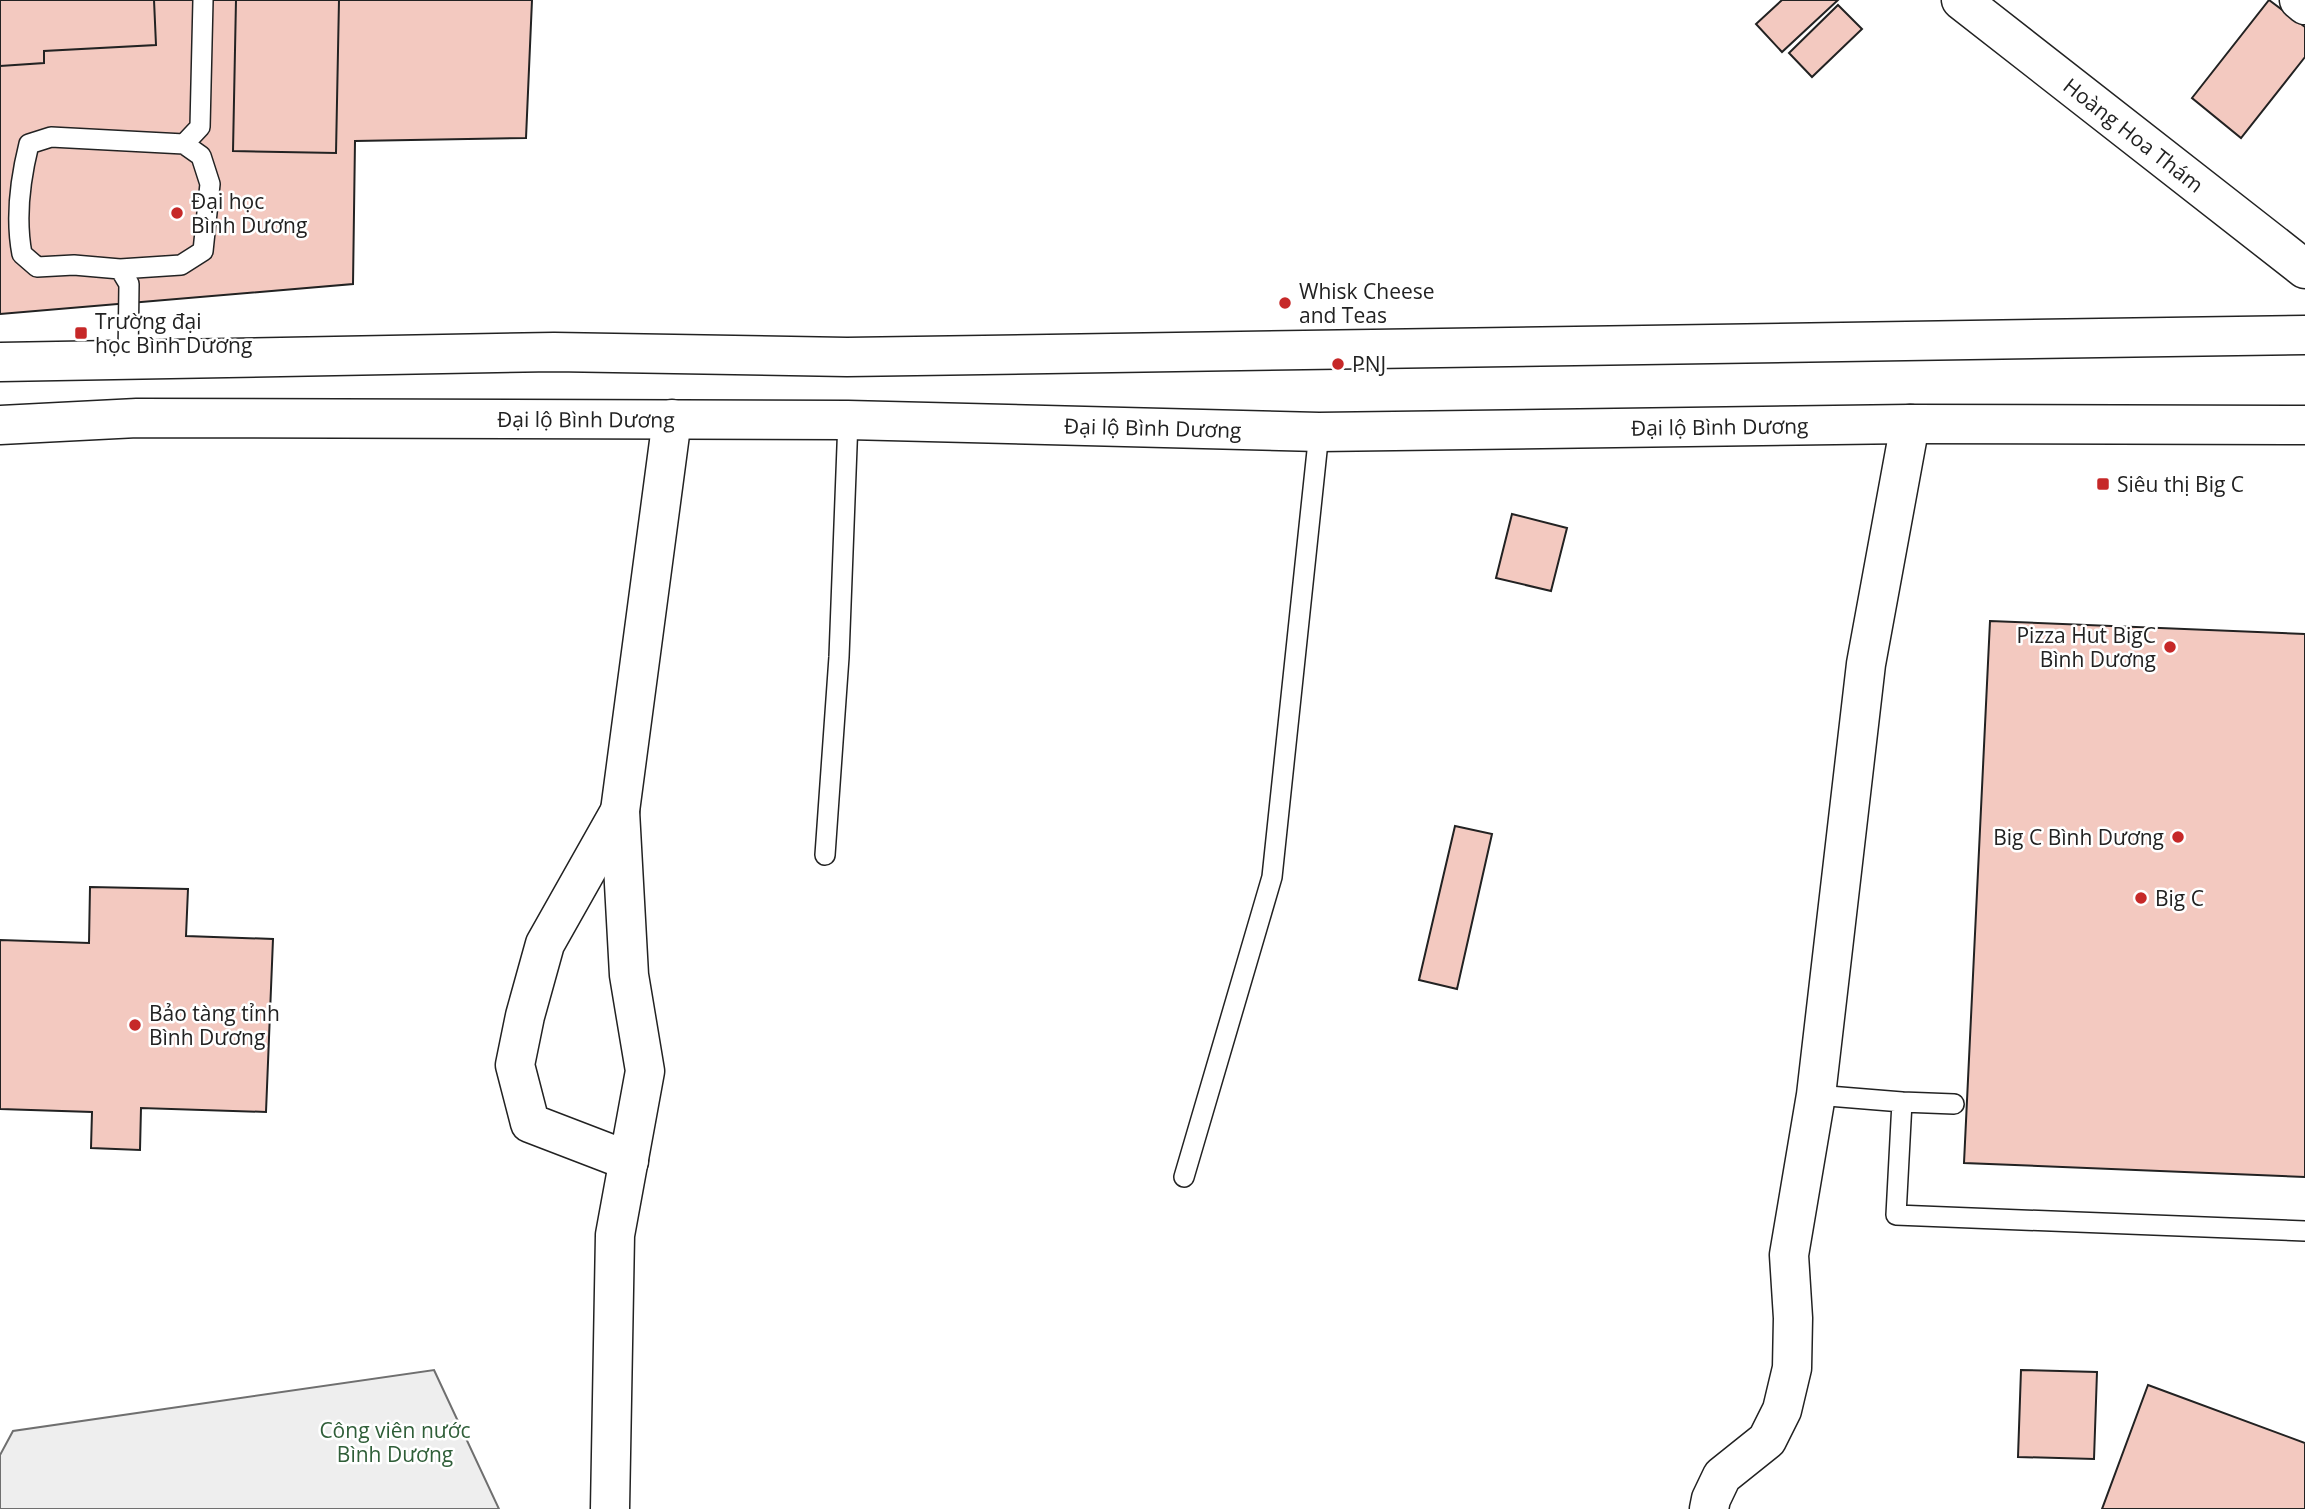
<svg xmlns="http://www.w3.org/2000/svg" width="2305" height="1509" font-family="'Open Sans',sans-serif">
<style>
.green{fill:#eee;stroke:#6f6f6f;stroke-width:2}
.building{fill:#f3c9c0;stroke:#222;stroke-width:2}
.lines{fill:none;stroke-linecap:round;stroke-linejoin:round}
.service-casing{stroke:#222;stroke-width:22}
.minor-casing{stroke:#222;stroke-width:41}
.trunk-casing{stroke:#222;stroke-width:41}
.service{stroke:#fff;stroke-width:19}
.minor{stroke:#fff;stroke-width:38}
.trunk{stroke:#fff;stroke-width:38}
.poi-dot{fill:#c62828;stroke:#fff;stroke-width:2.5}
.labels{text-anchor:middle;dominant-baseline:central;stroke-width:5;stroke-linejoin:round;paint-order:stroke}
.street-label{font-size:21px;fill:#222;stroke:#fff}
.poi-label{font-size:21px;fill:#222;stroke:#fff;text-anchor:start}
.park-label{font-size:21px;fill:#2f5e38;stroke:#fff}
</style>
<rect width="100%" height="100%" fill="#fff"/>
<path class="green" d="M434 1370 499 1509H0V1455L13 1431Z"/>
<path class="building" d="M0 0H154L156 45 44 51V63L0 66Z
M154 0H532L526 138 355 141 353 284 0 314V66L44 63V51L156 45Z
M236 0H339L336 153 233 151Z
M1782 0H1838L1782 52 1756 24Z
M2269 0 2305 27V57L2241 138 2192 98Z
M1838 5 1862 29 1812 77 1789 53Z
M1512 514 1567 528 1551 591 1496 578Z
M1990 621 2305 634V1177L1964 1163Z
M1455 826 1492 834 1457 989 1419 980Z
M90 887 188 889 186 936 273 939 266 1112 141 1108 140 1150 91 1148 92 1112 0 1109V940L89 943Z
M2021 1370 2097 1372 2094 1459 2018 1457Z
M2148 1385 2305 1443V1509H2102Z"/>
<g class="lines">
<defs>
<path id="service" d="M120 269 181 265 203 251 210 184 201 156 184 144
M128 360 129 284 120 269 74 265 37 267 22 254C15 217 20 180 29 144L51 137 184 144 200 127 203 0
M825 855 839 657 848 420
M1816 1095 1902 1102 1896 1215 2305 1231
M1902 1102 1954 1104
M1184 1177 1272 877 1319 432"/>
<g id="minor">
<path id="s1" d="M1961 0 2305 269"/>
<path d="M2299 0 2305 5"/>
<path d="M620 811 545 944 525 1016 515 1065 530 1123 629 1161"/>
<path d="M610 1509 615 1235 645 1071 629 975 620 811 672 419"/>
<path d="M1709 1509 1711 1499 1722 1476 1767 1440 1782 1410 1792 1368 1793 1318 1789 1255 1816 1095 1866 664 1910 424"/>
</g>
<g id="trunk">
<path d="M0 362 554 352 847 357 2305 335"/>
<path id="s2" d="M0 425 137 418 848 420 1319 432 1910 424 2305 425"/>
</g>
</defs>
<use href="#service" class="service-casing"/>
<use href="#minor" class="minor-casing"/>
<use href="#trunk" class="trunk-casing"/>
<use href="#service" class="service"/>
<use href="#minor" class="minor"/>
<use href="#trunk" class="trunk"/>
</g>
<g class="poi-dot">
<circle cx="177" cy="213" r="7"/>
<circle cx="1285" cy="303" r="7"/>
<rect x="74" y="326" width="14" height="14" rx="3.5"/>
<circle cx="1338" cy="364" r="7"/>
<rect x="2096" y="477" width="14" height="14" rx="3.5"/>
<circle cx="2170" cy="647" r="7"/>
<circle cx="2178" cy="837" r="7"/>
<circle cx="2141" cy="898" r="7"/>
<circle cx="135" cy="1025" r="7"/>
</g>
<g class="labels">
<g class="street-label">
<text stroke="none"><textPath href="#s1" startOffset="219">Hoàng Hoa Thám</textPath></text>
<text stroke="none"><textPath href="#s2" startOffset="586">Đại lộ Bình Dương</textPath></text>
<text stroke="none"><textPath href="#s2" startOffset="1720">Đại lộ Bình Dương</textPath></text>
<text stroke="none"><textPath href="#s2" startOffset="1153">Đại lộ Bình Dương</textPath></text>
</g>
<g class="poi-label">
<text x="191" y="201">Đại học<tspan x="191" dy="24">Bình Dương</tspan></text>
<text x="1299" y="291">Whisk Cheese<tspan x="1299" dy="24">and Teas</tspan></text>
<text x="95" y="321">Trường đại<tspan x="95" dy="24">học Bình Dương</tspan></text>
<text x="1352" y="364">PNJ</text>
<text x="2117" y="484">Siêu thị Big C</text>
<text x="2156" y="635" text-anchor="end">Pizza Hut BigC<tspan x="2156" dy="24">Bình Dương</tspan></text>
<text x="2164" y="837" text-anchor="end">Big C Bình Dương</text>
<text x="2155" y="898">Big C</text>
<text x="149" y="1013">Bảo tàng tỉnh<tspan x="149" dy="24">Bình Dương</tspan></text>
</g>
<g class="park-label">
<text x="395" y="1430">Công viên nước<tspan x="395" dy="24">Bình Dương</tspan></text>
</g>
</g>
</svg>
